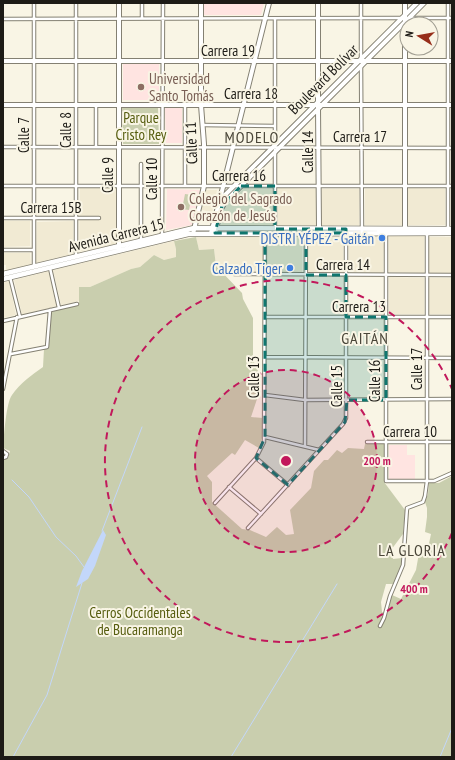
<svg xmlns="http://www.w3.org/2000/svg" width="455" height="760" font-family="'PT Sans Narrow',sans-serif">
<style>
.built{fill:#f1ead3}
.education{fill:#ffe4e1}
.green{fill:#c9ceae}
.water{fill:#c3d7fa}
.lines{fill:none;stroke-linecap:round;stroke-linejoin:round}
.stream{stroke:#c3d7fa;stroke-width:1}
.street-casing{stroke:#848072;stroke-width:4.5}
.secondary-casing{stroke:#848072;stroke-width:6}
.primary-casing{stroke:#848072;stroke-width:6}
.street{stroke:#fff;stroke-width:2.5}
.secondary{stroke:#fff;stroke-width:4}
.primary{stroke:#fff;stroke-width:4.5}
.marked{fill:#0f766e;fill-opacity:0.2;stroke:#0f766e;stroke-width:3;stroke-dasharray:8 5;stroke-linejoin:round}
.ring{fill:none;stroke:#c2185b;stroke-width:2;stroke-dasharray:7 5}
.education-dot{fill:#8d6e63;stroke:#f9f5e5;stroke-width:1.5}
.shop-dot{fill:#3f7fe0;stroke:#f9f5e5;stroke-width:1.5}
.labels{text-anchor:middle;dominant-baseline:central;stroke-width:4;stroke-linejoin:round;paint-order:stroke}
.street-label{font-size:15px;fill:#1d1b16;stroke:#f9f5e5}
.education-label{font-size:15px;fill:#785e54;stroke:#f9f5e5;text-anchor:start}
.park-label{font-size:15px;fill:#565d0f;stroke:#f9f5e5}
.shop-label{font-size:15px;fill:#366cbe;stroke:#f9f5e5;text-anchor:end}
.neighbourhood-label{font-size:16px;letter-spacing:1px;fill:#494538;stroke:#f9f5e5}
.centre{fill:#c2185b;stroke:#f9f5e5;stroke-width:2}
.ring-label{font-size:12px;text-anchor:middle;font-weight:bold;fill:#c2185b;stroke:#f9f5e5;stroke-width:4;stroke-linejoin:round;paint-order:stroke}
</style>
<rect width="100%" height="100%" fill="#f9f5e5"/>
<path class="built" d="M80 188H116V244L79 252Z
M278 188 316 189V225H278Z
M408 188 445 189V225H407Z
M243 189H272V225H221L225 208Z
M322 189H359V225H321Z
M365 189H403L402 225H365Z
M205 190H217L212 213 200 209Z
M3 221H30V246L3 247Z
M73 221V254L36 263 37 222Z
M349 236H384L383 273 349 272Z
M389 236H424V273L389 272Z
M196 237H263V272H221L216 266 214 249 199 250Z
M268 237H302V272H267Z
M309 237H343V272H308Z
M429 237H452V273H429Z
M174 241 176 249V257L164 260 154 255 140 267 131 269 90 287H79V301L61 305 53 270Z
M3 253H30L31 265 6 271V265H3Z
M49 271 57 306 22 315 14 280Z
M389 277 424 278V314H389Z
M429 278H452V314H429Z
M9 281 16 315 3 318V283Z"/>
<path class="education" d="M204 3H264L261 15H204Z
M123 64H159V100H123Z
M182 107V143H166L165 108Z
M167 189 200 190 192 225 166 230Z
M389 445H407V455H415V479H389Z"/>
<path class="green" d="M122 107H158L159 144H123Z
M185 194 192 195 189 210 182 209Z
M196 237 199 250 214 249 216 266 242 293 243 299 253 318V360L258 371V396L251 417 263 418 262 438 259 448 245 440 235 455 232 453 207 476 212 482V502L242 529 250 530 266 537 277 527 286 535 294 534 290 510 311 488 314 471 324 460H328L337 450 342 453 348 448 364 449 365 444H384V482L405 510 403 534 391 550 393 559 402 558 401 568 394 584H386L381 602 382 612 387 614 392 595 401 599 416 570 419 553H427L431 534 425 532 427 517V508L425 502 428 494 429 483H439L452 476V757H3V460L8 458 10 451 3 448C4 436 6 403 12 395 20 383 32 375 43 367L44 349 48 348 51 312 79 304V287H90L131 269 140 267 154 255 164 260 176 257V249L174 241Z"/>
<path class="water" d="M103 530 106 535 95 566 88 579 76 587 82 571Z"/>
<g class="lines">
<path class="stream" d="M12 480 29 497 56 537 76 556 84 567
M102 531 142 427
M13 757 47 695 82 583
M231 757 337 584
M440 757 452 728"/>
<defs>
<path id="street" d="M34 3V266
M142 3V18
M361 3V58
M448 3V228
M409 18H452
M3 19 402 18
M275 19V229
M361 65 362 233
M203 125 275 126
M3 147 452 148
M96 147V105
M3 186H452
M185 186V105
M3 218H99
M386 234V481H434L452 473
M162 235 163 3
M141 240V164
M3 250H34
M76 256V3
M50 268 59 308
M234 274 452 275
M10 277 20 317
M265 317H452
M3 321 77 304
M11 354 47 347 50 310
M265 357 452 358
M3 389 17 317
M265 395 305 400 452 399
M265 437 319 450
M367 442H452
M305 446 306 234
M3 451 7 454 6 457 3 458
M256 458 288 485
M229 487 261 514
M215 503 256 458 264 442 265 234
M248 528 343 424 346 418V232
M380 626 384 618 390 596 403 565 407 508 423 502 425 496 427 481V234"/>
<path id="secondary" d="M318 3V101
M405 3V229
M3 61H452
M3 105H452
M318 107 319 229
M220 199 269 3
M211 233 219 203 224 196 417 3
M215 233 221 209 225 202 424 3
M193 234 204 186V144L201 105V3
M119 249V3"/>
<path id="primary" d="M3 274 194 228 452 229
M3 279 188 234 452 233"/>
</defs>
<use href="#street" class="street-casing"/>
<use href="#secondary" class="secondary-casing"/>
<use href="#primary" class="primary-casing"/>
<use href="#street" class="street"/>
<use href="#secondary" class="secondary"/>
<use href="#primary" class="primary"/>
</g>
<path class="marked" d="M241 186H275V229H346V233H306V275H346V317H386V400H347L345 422 288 485 256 458 265 437V233H215L222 206Z"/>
<circle cx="286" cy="461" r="91" fill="#c2185b" fill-opacity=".12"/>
<g class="ring">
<circle cx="286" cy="461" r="91"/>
<path d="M452 533A181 181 0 1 1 452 389"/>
</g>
<g class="education-dot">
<circle cx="141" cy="87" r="4"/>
<circle cx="181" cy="207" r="4"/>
</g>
<g class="shop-dot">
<circle cx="382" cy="238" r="4"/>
<circle cx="290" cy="268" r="4"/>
</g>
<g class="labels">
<g class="street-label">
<text x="228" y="50">Carrera 19</text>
<text transform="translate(323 79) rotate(-45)">Boulevard Bolívar</text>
<text x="251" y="93">Carrera 18</text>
<text transform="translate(65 130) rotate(-90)">Calle 8</text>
<text transform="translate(23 135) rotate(-90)">Calle 7</text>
<text x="360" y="136">Carrera 17</text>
<text transform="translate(191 143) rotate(-92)">Calle 11</text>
<text transform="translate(307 152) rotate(-90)">Calle 14</text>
<text transform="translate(107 175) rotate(-90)">Calle 9</text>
<text x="239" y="175">Carrera 16</text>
<text transform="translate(151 179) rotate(-90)">Calle 10</text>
<text x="51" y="207">Carrera 15B</text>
<text transform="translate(116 235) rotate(-14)">Avenida Carrera 15</text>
<text x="343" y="264">Carrera 14</text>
<text x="359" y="306">Carrera 13</text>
<text transform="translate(416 369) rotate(-90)">Calle 17</text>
<text transform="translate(253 377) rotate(-90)">Calle 13</text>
<text transform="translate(374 381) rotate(-90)">Calle 16</text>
<text transform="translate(336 386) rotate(-90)">Calle 15</text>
<text x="410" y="431">Carrera 10</text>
</g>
<g class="education-label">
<text x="149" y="78">Universidad<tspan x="149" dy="17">Santo Tomás</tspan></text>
<text x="189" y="198">Colegio del Sagrado<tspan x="189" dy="17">Corazón de Jesús</tspan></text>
</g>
<g class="park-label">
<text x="141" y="117">Parque<tspan x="141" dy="17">Cristo Rey</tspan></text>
<text x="140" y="612">Cerros Occidentales<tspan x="140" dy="17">de Bucaramanga</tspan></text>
</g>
<g class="shop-label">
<text x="374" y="238">DISTRI YÉPEZ - Gaitán</text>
<text x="282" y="268">Calzado Tiger</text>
</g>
<g class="neighbourhood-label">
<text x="252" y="137">MODELO</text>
<text x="365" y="338">GAITÁN</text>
<text x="412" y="550">LA GLORIA</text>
</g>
</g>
<circle cx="286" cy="461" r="6" class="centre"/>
<g class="ring-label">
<text x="377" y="465">200 m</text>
<text x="414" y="593">400 m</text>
</g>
<rect width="455" height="760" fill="none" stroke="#1d1b16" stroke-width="8"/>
<g transform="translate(419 36) rotate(281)"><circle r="19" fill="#f9f5e5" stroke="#a19e92"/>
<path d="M0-3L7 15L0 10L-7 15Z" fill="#972e1a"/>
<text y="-6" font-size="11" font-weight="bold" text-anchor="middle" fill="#1d1b16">N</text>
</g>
</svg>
